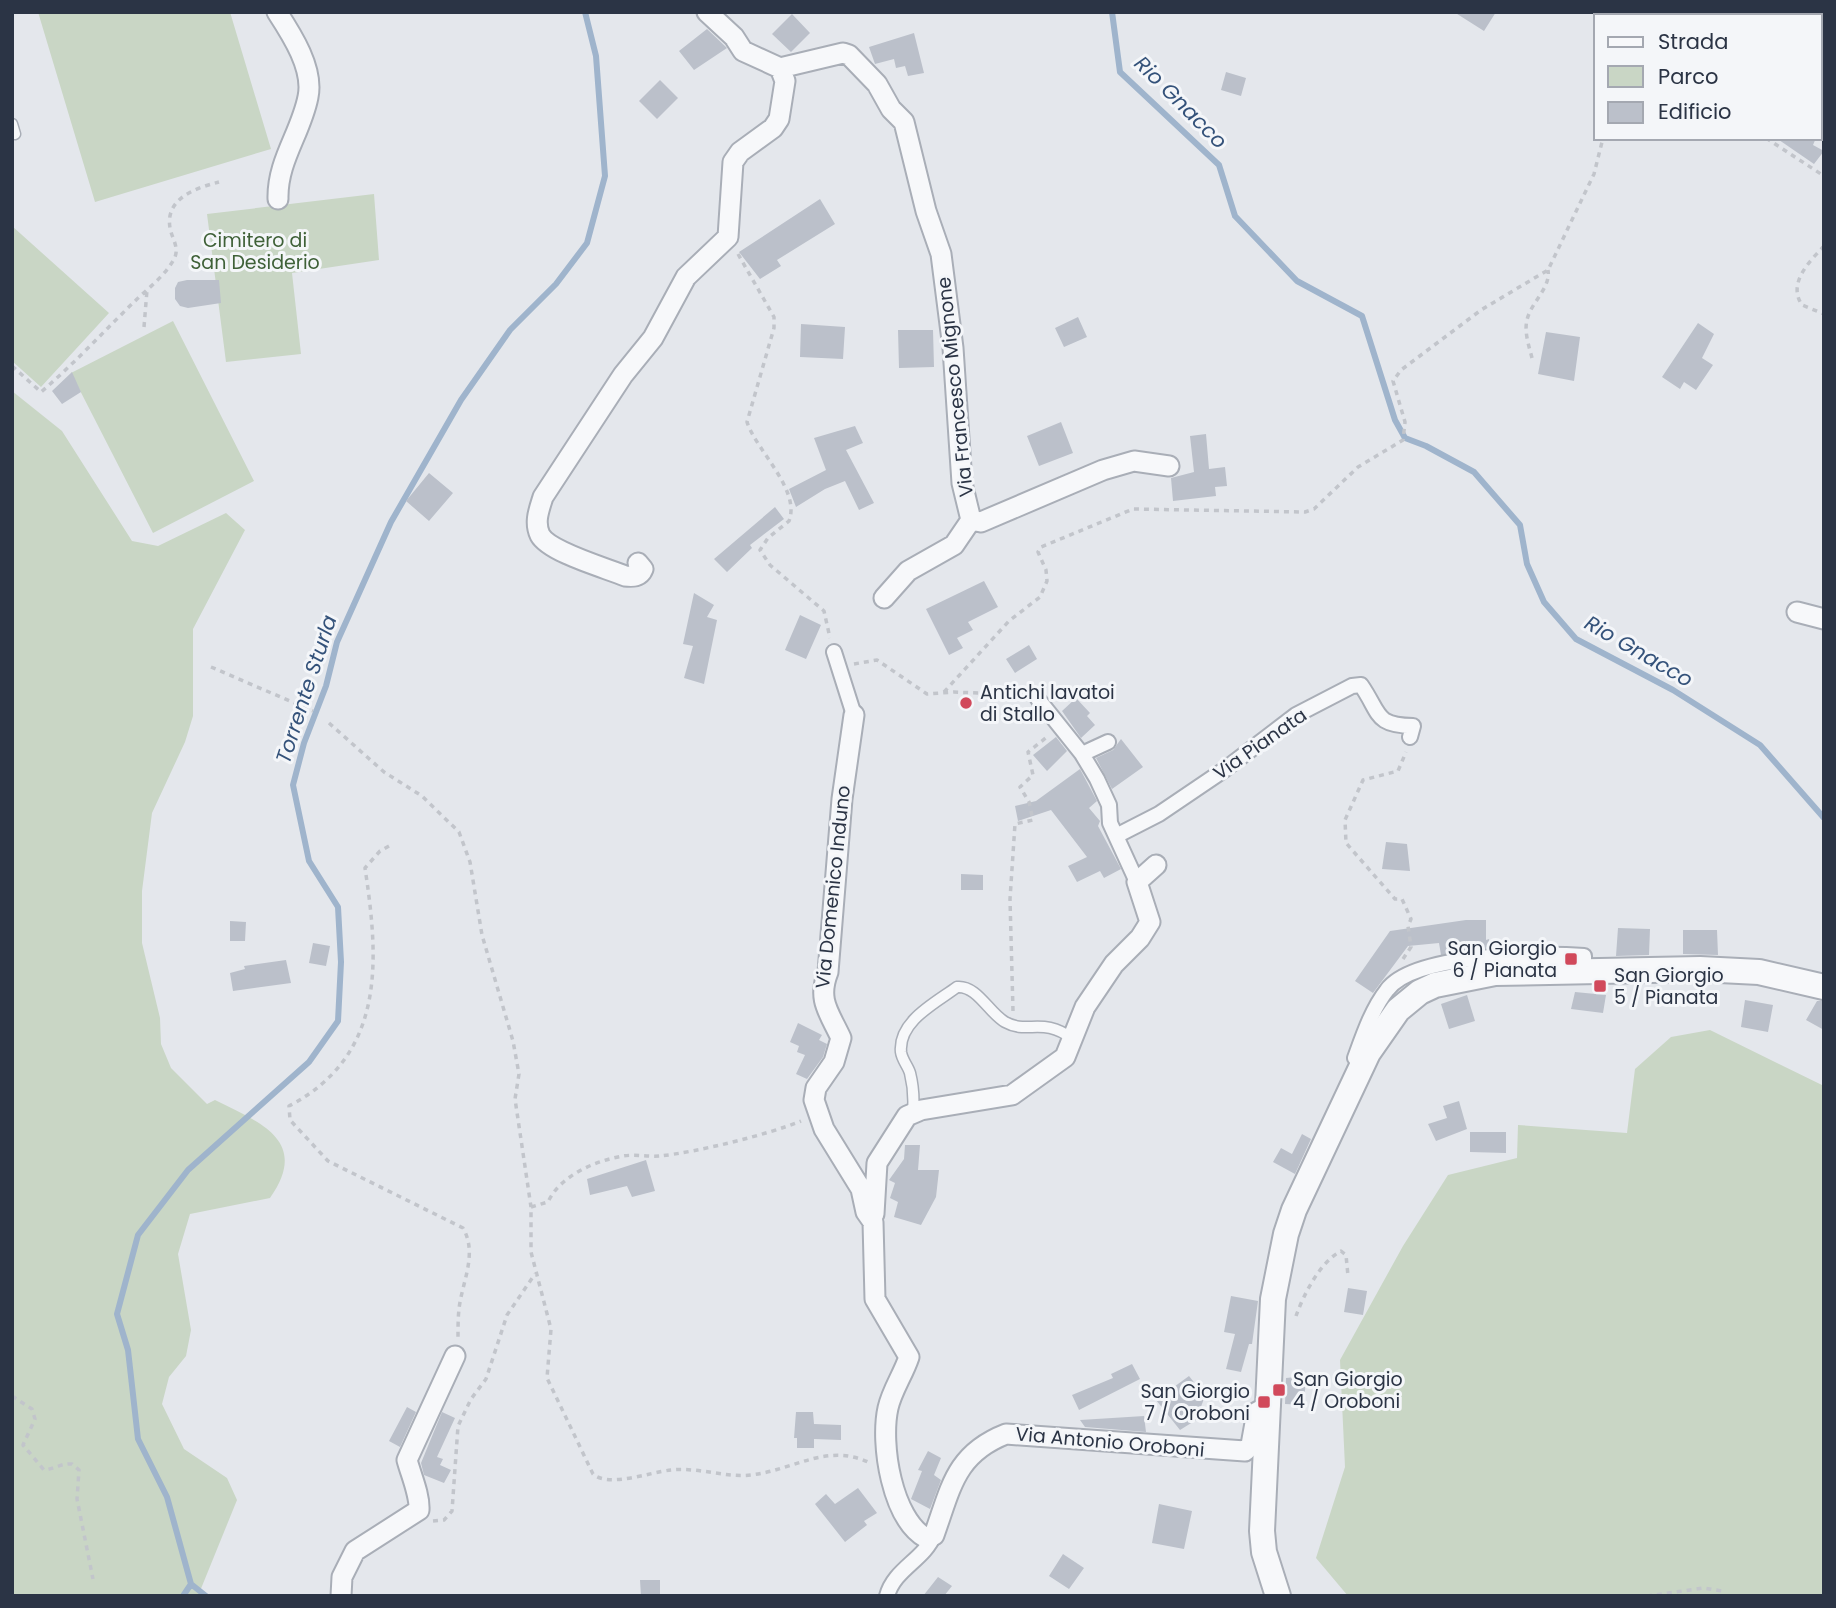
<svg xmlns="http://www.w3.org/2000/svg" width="1836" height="1608" font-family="Poppins,sans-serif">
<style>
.green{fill:#c9d6c5}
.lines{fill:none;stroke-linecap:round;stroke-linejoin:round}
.stream{stroke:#9fb4cc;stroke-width:6}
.building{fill:#bbc0ca}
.service-casing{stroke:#a9aeb7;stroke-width:13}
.pedestrian-casing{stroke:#a9aeb7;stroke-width:18}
.minor-casing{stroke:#a9aeb7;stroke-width:23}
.tertiary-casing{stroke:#a9aeb7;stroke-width:28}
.path{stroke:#c2c5cb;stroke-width:3.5;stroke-dasharray:5 5;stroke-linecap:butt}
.service{stroke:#f7f8fa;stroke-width:10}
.pedestrian{stroke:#f7f8fa;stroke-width:14}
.minor{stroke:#f7f8fa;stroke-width:19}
.tertiary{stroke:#f7f8fa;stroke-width:24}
.poi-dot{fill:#d1495b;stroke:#f4f6f9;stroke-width:2.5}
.labels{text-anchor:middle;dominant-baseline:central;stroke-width:6;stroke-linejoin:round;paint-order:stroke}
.park-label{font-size:19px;fill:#3f6138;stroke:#f4f6f9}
.street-label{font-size:19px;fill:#2b3445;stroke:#f4f6f9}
.poi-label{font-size:19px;fill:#2b3445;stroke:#f4f6f9;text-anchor:start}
.water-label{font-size:21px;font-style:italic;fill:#34527a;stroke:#f4f6f9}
</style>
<rect width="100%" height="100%" fill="#e4e7ec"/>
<path class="green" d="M38 12H230L271 149 95 202Z
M374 194 379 260 292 273 301 354 226 362 207 214Z
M12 226 109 313 41 387 12 361Z
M173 321 254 481 153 533 71 373Z
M12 391 62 431 132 541 158 546 226 513 245 530 193 629V716L185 742 152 813 142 891V943L160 1018 161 1044 171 1068 207 1104 215 1100C261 1123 310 1141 270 1198L190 1214 178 1254 191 1330 186 1356 169 1377 162 1404 184 1449 227 1478 237 1500 198 1596H12Z
M1710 1030 1824 1086V1596H1348L1316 1558 1345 1467 1340 1360 1403 1246 1448 1175 1517 1158 1518 1125 1627 1133 1635 1069 1671 1037Z"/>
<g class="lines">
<path class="stream" d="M1112 12 1120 72 1219 165 1235 216 1297 281 1362 316 1395 420 1405 438 1426 446 1474 472 1520 525 1527 564 1544 602 1576 639 1673 690 1760 745 1824 818
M191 1584 206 1596
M183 1596 191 1584 167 1497 138 1439 128 1350 117 1314 138 1235 188 1170 309 1062 338 1021 341 962 338 907 309 861 293 785 304 743 326 686 337 642 391 522 461 400 510 330 556 284 587 243 605 176 596 56 585 12"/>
</g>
<path class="building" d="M1454 12H1496L1484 31Z
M792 14 810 33 791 52 772 34Z
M707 29 727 48 694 70 679 51Z
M914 33 924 73 908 76 905 66 896 68 894 59 875 64 869 47Z
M1226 72 1246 78 1241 96 1221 90Z
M660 80 678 98 657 119 639 101Z
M1776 138H1816L1813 145 1824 151 1814 164Z
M820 199 835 224 777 260 781 266 760 279 739 252Z
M187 280H219L221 303 188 308 180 306 175 299V288L178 282Z
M1078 317 1087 337 1064 347 1055 328Z
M1698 323 1714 334 1702 358 1713 365 1696 390 1684 382 1680 389 1662 377Z
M801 324 845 327 843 359 800 357Z
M898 330H933L934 367 899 368Z
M1546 332 1580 337 1574 381 1538 374Z
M72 372 81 392 62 404 52 391Z
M1061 422 1073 453 1039 466 1027 436Z
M855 426 863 443 846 450 874 503 859 510 845 481 825 489 796 507 789 489 826 470 814 438Z
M1206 434 1209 469 1225 467 1227 486 1215 487 1216 496 1173 501 1171 478 1194 472 1190 436Z
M429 473 453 493 429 521 406 501Z
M775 507 784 519 750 545 752 548 727 572 714 559Z
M984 581 998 607 968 622 973 630 957 638 963 648 949 655 926 609Z
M694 593 714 605 707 617 717 620 704 684 684 678 693 646 683 644Z
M800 615 821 625 806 659 785 650Z
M1029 645 1037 659 1015 673 1006 659Z
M1076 698 1090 713 1087 716 1095 725 1081 738 1062 711Z
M1056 737 1067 751 1047 771 1033 755Z
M1121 739 1143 767 1112 789 1096 758 1113 750Z
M1080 769 1097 801 1089 808 1100 821 1098 826 1121 869 1104 878 1100 871 1077 882 1068 866 1087 857 1051 810 1018 821 1015 806 1036 801Z
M1386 842 1407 844 1410 871 1382 869Z
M961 874 983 875V890H961Z
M1466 920H1486V940L1489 939 1490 948 1441 955 1439 943 1408 946 1373 993 1355 981 1390 931Z
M230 921 246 922 245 941H230Z
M1618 928 1650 929 1649 955 1616 956Z
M1683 930H1717L1718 955 1683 954Z
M313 943 330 946 326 966 309 963Z
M286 960 291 983 233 991 230 973 245 969 244 966Z
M1575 992 1606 995 1603 1013 1571 1009Z
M1467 995 1475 1021 1449 1029 1441 1004Z
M1745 1000 1773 1005 1768 1032 1741 1027Z
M1817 1001H1824V1030L1806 1020Z
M798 1023 822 1035 819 1040 827 1044 823 1057 807 1079 796 1074 805 1055 797 1052 799 1046 790 1042Z
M1459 1101 1467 1129 1436 1141 1428 1124 1447 1118 1443 1106Z
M1470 1132H1506V1153L1470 1152Z
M1302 1134 1311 1139 1295 1174 1273 1162 1281 1148 1292 1154Z
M905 1145H920L918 1170H939L936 1197 921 1225 894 1217 898 1202 890 1198 895 1183 889 1180 904 1159Z
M646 1160 655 1191 632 1197 627 1186 590 1195 587 1179Z
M1348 1288 1367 1291 1363 1315 1344 1312Z
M1231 1296 1258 1301 1252 1344H1249L1241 1372 1226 1369 1235 1334 1224 1332Z
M1132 1364 1140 1379 1079 1410 1072 1395 1113 1378 1111 1374Z
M1189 1376 1205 1396 1196 1420 1180 1430 1156 1400Z
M1306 1376 1304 1405 1285 1404 1286 1378Z
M407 1407 416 1412 400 1447 389 1441Z
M442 1412 455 1418 437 1457 443 1459 440 1465 451 1470 444 1483 424 1475 421 1463Z
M796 1412H813L814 1424 841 1425V1440L814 1439V1448H797V1438H794Z
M1144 1416 1146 1432 1085 1427 1080 1420Z
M928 1451 941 1458 934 1475 941 1480 930 1509 911 1499 922 1471 918 1470Z
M858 1488 877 1513 864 1521 867 1525 845 1542 815 1504 826 1494 835 1504Z
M1159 1504 1192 1511 1184 1549 1152 1543Z
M1063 1554 1084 1568 1069 1589 1049 1576Z
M938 1577 952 1586 944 1596H923Z
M640 1580H660V1596H641Z"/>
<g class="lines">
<defs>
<path id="service" d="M12 124 15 134
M913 1112C914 1100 913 1085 910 1073 908 1066 902 1060 901 1052 898 1021 937 1002 957 987 977 985 989 1013 1005 1022 1028 1035 1042 1016 1073 1039"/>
<path id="pedestrian" d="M834 652 854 715
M1038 699 1082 754 1097 779 1109 805 1110 823 1137 882
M1082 754 1108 742
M1116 836 1159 814 1224 770 1296 715 1352 686 1361 685C1381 714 1374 725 1413 726L1410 737
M1355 1058C1363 1036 1372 1009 1387 990 1414 953 1542 953 1584 956V971
M887 1596C894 1569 924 1560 934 1535"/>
<path id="minor" d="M277 12C292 35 314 69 308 97 301 133 277 161 278 199
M780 68 843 53 849 55 877 84 891 109 904 122 926 211 941 254 953 348 962 483 971 520 954 545 908 571 884 598
M971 520 981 522 1103 470 1134 461 1169 466
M638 563 643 569C640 577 633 577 625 576 606 568 549 552 540 535 534 522 539 510 543 497L623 375 653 338 686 277 728 237 733 162 740 152 773 128 779 119 785 81 780 68 743 51 734 37 707 12
M1797 612 1824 619
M854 715 842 799 828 972C817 1000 829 1012 841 1038L834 1062 816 1088 814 1100 824 1129 861 1189 866 1212 873 1222 875 1299 909 1357C903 1375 892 1390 888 1408 880 1444 892 1519 926 1538L934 1535C951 1488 955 1454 1006 1434L1245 1451 1251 1445 1257 1412 1270 1405
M874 1214 877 1163 907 1116 921 1110 1012 1095 1065 1057 1085 1007 1114 964 1140 938 1150 922 1137 882 1156 865
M341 1596 342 1577 355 1551 419 1510C420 1495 411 1475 407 1460L455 1356"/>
<path id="tertiary" d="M1278 1596 1264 1552 1262 1531 1273 1299 1286 1234 1294 1210 1368 1053 1398 1010 1420 992 1435 985 1495 973 1700 969 1759 972 1824 987"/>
</defs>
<use href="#service" class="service-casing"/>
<use href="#pedestrian" class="pedestrian-casing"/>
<use href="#minor" class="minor-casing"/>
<use href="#tertiary" class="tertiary-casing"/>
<path class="path" d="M1608 12 1612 16
M1766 138 1824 176
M1824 246C1810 261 1787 283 1802 305L1824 314
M738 254 774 317V328L747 422C756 450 801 490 789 521L768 538 760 550 770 565 824 611 830 638
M144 327 147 290
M1532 358C1529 346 1524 332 1527 320 1531 302 1551 288 1548 270
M12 366 41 392C74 364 103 332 134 302 147 289 165 276 174 259 180 248 172 239 170 228 165 198 196 188 219 182
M854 664 877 660 927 694 954 692 1023 695
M211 667 313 711
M944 692 1009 621 1040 597 1047 581 1046 570 1038 552 1041 547 1133 509 1305 512 1314 509 1358 467 1403 440 1405 422 1393 381 1401 370 1481 310 1548 270 1594 174 1603 138
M329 723 384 772 422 796 459 832 470 862 482 935 513 1041 519 1074 515 1099 531 1207V1252L551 1329 547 1378 593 1474C608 1488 651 1472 671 1470 699 1467 726 1478 751 1475 794 1470 828 1442 870 1463
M389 846 380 851 365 868C379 961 386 1055 289 1106L290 1120 328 1161 463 1228C478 1254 462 1282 459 1309 458 1318 458 1328 458 1337
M1403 959 1411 947 1408 926 1411 919 1402 899H1395L1346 843 1345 820 1363 780 1398 771 1406 752
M1013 1011 1010 899 1015 824 1033 820 1029 802 1020 787 1033 775 1028 752 1047 737
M531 1207 548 1202C560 1176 594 1161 623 1156 635 1154 648 1157 660 1156 697 1152 767 1135 801 1121
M1296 1316C1304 1294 1320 1262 1341 1251L1346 1255 1348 1276
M12 1396 32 1409 35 1419 23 1445 44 1470C55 1469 61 1463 72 1464L79 1470 77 1499 93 1579
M433 1521 444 1520 452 1511 458 1426 471 1399 486 1379 507 1315 535 1274
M1647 1596 1704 1588 1722 1591 1724 1596"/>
<use href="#service" class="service"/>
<use href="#pedestrian" class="pedestrian"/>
<use href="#minor" class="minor"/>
<use href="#tertiary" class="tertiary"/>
</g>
<g class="poi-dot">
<circle cx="966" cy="703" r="7"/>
<rect x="1564" y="952" width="14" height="14" rx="3.5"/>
<rect x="1593" y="979" width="14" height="14" rx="3.5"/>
<rect x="1272" y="1383" width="14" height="14" rx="3.5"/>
<rect x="1257" y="1395" width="14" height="14" rx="3.5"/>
</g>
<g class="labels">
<g class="park-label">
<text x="255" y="240">Cimitero di<tspan x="255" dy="22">San Desiderio</tspan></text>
</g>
<g class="street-label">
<text transform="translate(955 387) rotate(-96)">Via Francesco Mignone</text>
<text transform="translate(1260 744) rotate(-35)">Via Pianata</text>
<text transform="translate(833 887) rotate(-84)">Via Domenico Induno</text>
<text transform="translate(1110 1442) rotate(5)">Via Antonio Oroboni</text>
</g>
<g class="poi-label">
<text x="980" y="692">Antichi lavatoi<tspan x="980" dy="22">di Stallo</tspan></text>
<text x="1557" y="948" text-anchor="end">San Giorgio<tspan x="1557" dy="22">6 / Pianata</tspan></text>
<text x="1614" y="975">San Giorgio<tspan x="1614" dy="22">5 / Pianata</tspan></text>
<text x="1293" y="1379">San Giorgio<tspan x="1293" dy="22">4 / Oroboni</tspan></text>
<text x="1250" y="1391" text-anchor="end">San Giorgio<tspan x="1250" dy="22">7 / Oroboni</tspan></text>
</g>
<g class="water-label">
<text transform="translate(1181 102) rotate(45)">Rio Gnacco</text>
<text transform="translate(1639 651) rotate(30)">Rio Gnacco</text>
<text transform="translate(306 689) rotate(-72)">Torrente Sturla</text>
</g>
</g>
<rect width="1836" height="1608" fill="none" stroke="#2b3445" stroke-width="28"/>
<rect x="1594" y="14" width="228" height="126" fill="#f4f6f9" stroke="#a4a8b1" stroke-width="2"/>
<rect x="1608" y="37" width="35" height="10" fill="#f7f8fa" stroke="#a4a8b1" stroke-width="2"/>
<text x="1658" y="49" font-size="21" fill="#2b3445">Strada</text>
<rect x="1608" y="66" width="35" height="21" fill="#c9d6c5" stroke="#a4a8b1" stroke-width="2"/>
<text x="1658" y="84" font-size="21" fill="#2b3445">Parco</text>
<rect x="1608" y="102" width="35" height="21" fill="#bbc0ca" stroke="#a4a8b1" stroke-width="2"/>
<text x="1658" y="119" font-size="21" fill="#2b3445">Edificio</text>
</svg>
